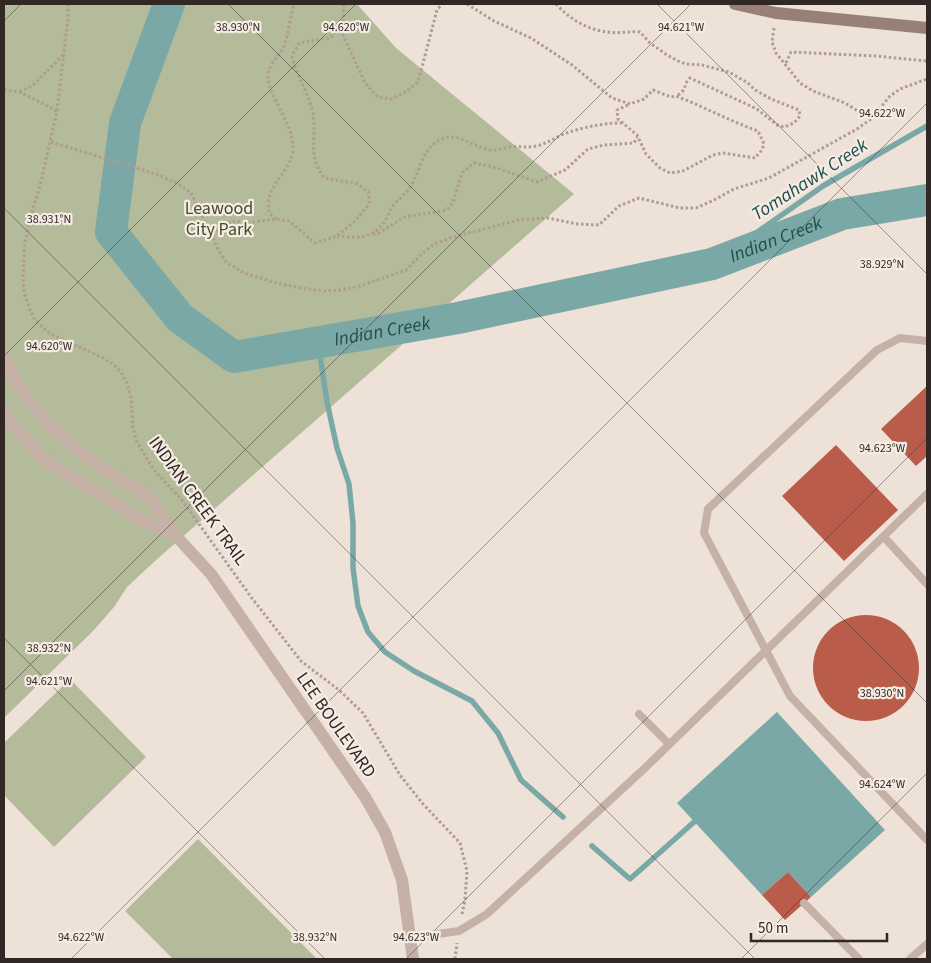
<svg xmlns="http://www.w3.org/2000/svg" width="931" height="963" font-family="'Source Sans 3',sans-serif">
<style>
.green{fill:#b3bb9a}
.water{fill:#7aa8a6}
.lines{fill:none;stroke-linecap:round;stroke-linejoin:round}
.stream{stroke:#7aa8a6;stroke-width:5.5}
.river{stroke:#7aa8a6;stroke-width:32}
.building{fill:#ba5c4a}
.path{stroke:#b09b90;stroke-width:3;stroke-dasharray:2.5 2.5;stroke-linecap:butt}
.service{stroke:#c5b1a6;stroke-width:8}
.tertiary{stroke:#c5b1a6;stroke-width:12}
.secondary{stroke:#988077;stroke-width:12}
.ticks{fill:none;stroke:#312826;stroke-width:1;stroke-opacity:0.45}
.labels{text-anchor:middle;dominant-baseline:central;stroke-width:4.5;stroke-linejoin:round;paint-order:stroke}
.park-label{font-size:18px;fill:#444d2c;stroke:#f6ece4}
.street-label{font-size:18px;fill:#312826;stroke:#f6ece4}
.water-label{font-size:19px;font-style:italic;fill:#204e4e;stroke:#f6ece4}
.ticks-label{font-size:12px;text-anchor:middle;fill:#312826;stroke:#f6ece4;stroke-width:4.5;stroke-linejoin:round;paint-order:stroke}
</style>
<rect width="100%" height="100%" fill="#eee2d8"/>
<path class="green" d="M4 4H357L396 48 574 194 155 561 127 587 114 607 94 630 4 718Z
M70 679 146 757 54 847 4 795V743Z
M198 839 317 959H173L125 911Z"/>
<path class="water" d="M777 712 885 830 811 897 788 872 762 895 677 803Z"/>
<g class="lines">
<path class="stream" d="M712 264 823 186 927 126
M318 342 327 402 337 448 349 484 353 523V568L358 606 368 632 385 652 414 671 472 701 498 733 521 780 563 817
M592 846 630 879 694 822"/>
<path class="river" id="s1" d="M169 4 125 123 111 232 180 318 234 357 458 318 712 264 842 214 927 200"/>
</g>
<path class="building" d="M927 386V456L916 466 881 429Z
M836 445 898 510 844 561 782 496Z
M813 668a53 53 0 1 1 106 0a53 53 0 1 1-106 0Z
M788 872 811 897 785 920 762 895Z"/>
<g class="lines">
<path class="path" d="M68 4V18L57 111 40 186 30 218 25 243 23 276 24 292 30 310 35 320 49 333 103 358 114 365 121 372 127 383 131 397 133 428 137 442 154 470 181 499 251 597 301 661 339 690 363 713 400 775 423 804 460 843 467 871 465 900 462 914
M467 4 494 21 531 38 572 65 612 98 630 104 644 99 653 90 671 97 676 96C704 107 730 121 758 131L764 144 762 150 755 158 723 153 713 155 683 171 670 173 660 168 646 154 637 135 618 119 617 110 630 104
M556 4C570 19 587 30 608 32 618 34 630 31 640 32L650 43 667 55 678 61 686 64 702 65 729 72 748 83 755 90 771 99 799 110 800 116 794 123 784 127 777 125 757 109 690 78C683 84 688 90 676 96
M343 24V35L365 83 378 97 391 99 407 91 418 82 437 10 442 4
M774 28 772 42 776 53 800 83 813 91 845 103 871 119
M786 63 791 52 875 56 927 61
M4 90 20 92 57 111
M20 92 32 86 65 53
M51 142 159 175 180 185 191 193 219 251 226 262 244 273 277 283 301 288 324 291 341 290 360 286 406 270 421 255 434 244 450 238 518 220 548 218 577 224 599 225 619 206 639 198 680 208H696L714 200 734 189 769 178 857 129 871 119 890 96 900 89 927 79
M276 219 269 213C269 208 268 202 269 198 274 179 294 166 293 146 292 122 270 99 268 78 267 67 278 57 283 48 287 40 291 14 294 4
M373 234 379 233 404 217 447 210 453 202 462 173 474 163 497 168 537 182 565 170 588 149 604 145 634 143 637 137
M212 235 232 221 245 223 276 219 289 221 315 243 337 236 355 221 369 204V193L358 184 324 178C309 157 315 146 314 122 313 99 297 79 292 56L299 43 330 38 343 24 344 4
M337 236C354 238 371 239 382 225 388 218 390 208 396 202 403 195 409 191 413 182 420 169 422 153 435 143 457 126 473 151 495 150 500 150 505 148 510 147 519 146 528 148 536 146 547 144 554 138 564 134 583 127 603 123 623 123
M455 959 457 943"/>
<path class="service" d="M927 341 900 338 877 350 708 509 704 533 790 696 927 840
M884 537 927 584
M639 714 669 744
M804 903 859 959
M410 938 459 931 487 914 646 767 927 494
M910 959 927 944"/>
<path class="tertiary" d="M4 358 19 387 47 422 74 447 95 463 151 498 176 536 211 574 365 797 385 832 402 880 413 959
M4 412 16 429 47 462 141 520 176 536"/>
<path class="secondary" d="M735 4 776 13 927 28"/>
</g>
<path class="ticks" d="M228 4 927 703M657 4 927 274M4 21 21 4M4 208 755 959M4 356 356 4M4 638 325 959M4 691 691 4M71 959 927 103M406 959 927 438M741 959 927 773"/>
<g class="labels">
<g class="park-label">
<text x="219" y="208">Leawood<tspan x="219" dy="21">City Park</tspan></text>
</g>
<g class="street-label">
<text transform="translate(198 501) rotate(54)">INDIAN CREEK TRAIL</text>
<text transform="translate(336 725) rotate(55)">LEE BOULEVARD</text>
</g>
<g class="water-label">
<text transform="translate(810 180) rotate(-33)">Tomahawk Creek</text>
<text stroke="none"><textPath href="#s1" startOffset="969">Indian Creek</textPath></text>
<text stroke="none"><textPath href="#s1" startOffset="564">Indian Creek</textPath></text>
</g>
</g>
<g class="ticks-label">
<text x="238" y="31">38.930°N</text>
<text x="346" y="31">94.620°W</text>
<text x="681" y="31">94.621°W</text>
<text x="882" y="117">94.622°W</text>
<text x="49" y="223">38.931°N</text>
<text x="882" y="268">38.929°N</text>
<text x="49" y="350">94.620°W</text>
<text x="882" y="452">94.623°W</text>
<text x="49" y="652">38.932°N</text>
<text x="49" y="685">94.621°W</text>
<text x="882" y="697">38.930°N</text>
<text x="882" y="788">94.624°W</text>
<text x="416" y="941">94.623°W</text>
<text x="81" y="941">94.622°W</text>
<text x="315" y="941">38.932°N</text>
</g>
<rect width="931" height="963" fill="none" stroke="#312826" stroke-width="10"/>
<path d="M751 933v8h136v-8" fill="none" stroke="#312826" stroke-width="2.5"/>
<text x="758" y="933" font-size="15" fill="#312826" stroke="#f6ece4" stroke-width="4" paint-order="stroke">50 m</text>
</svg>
